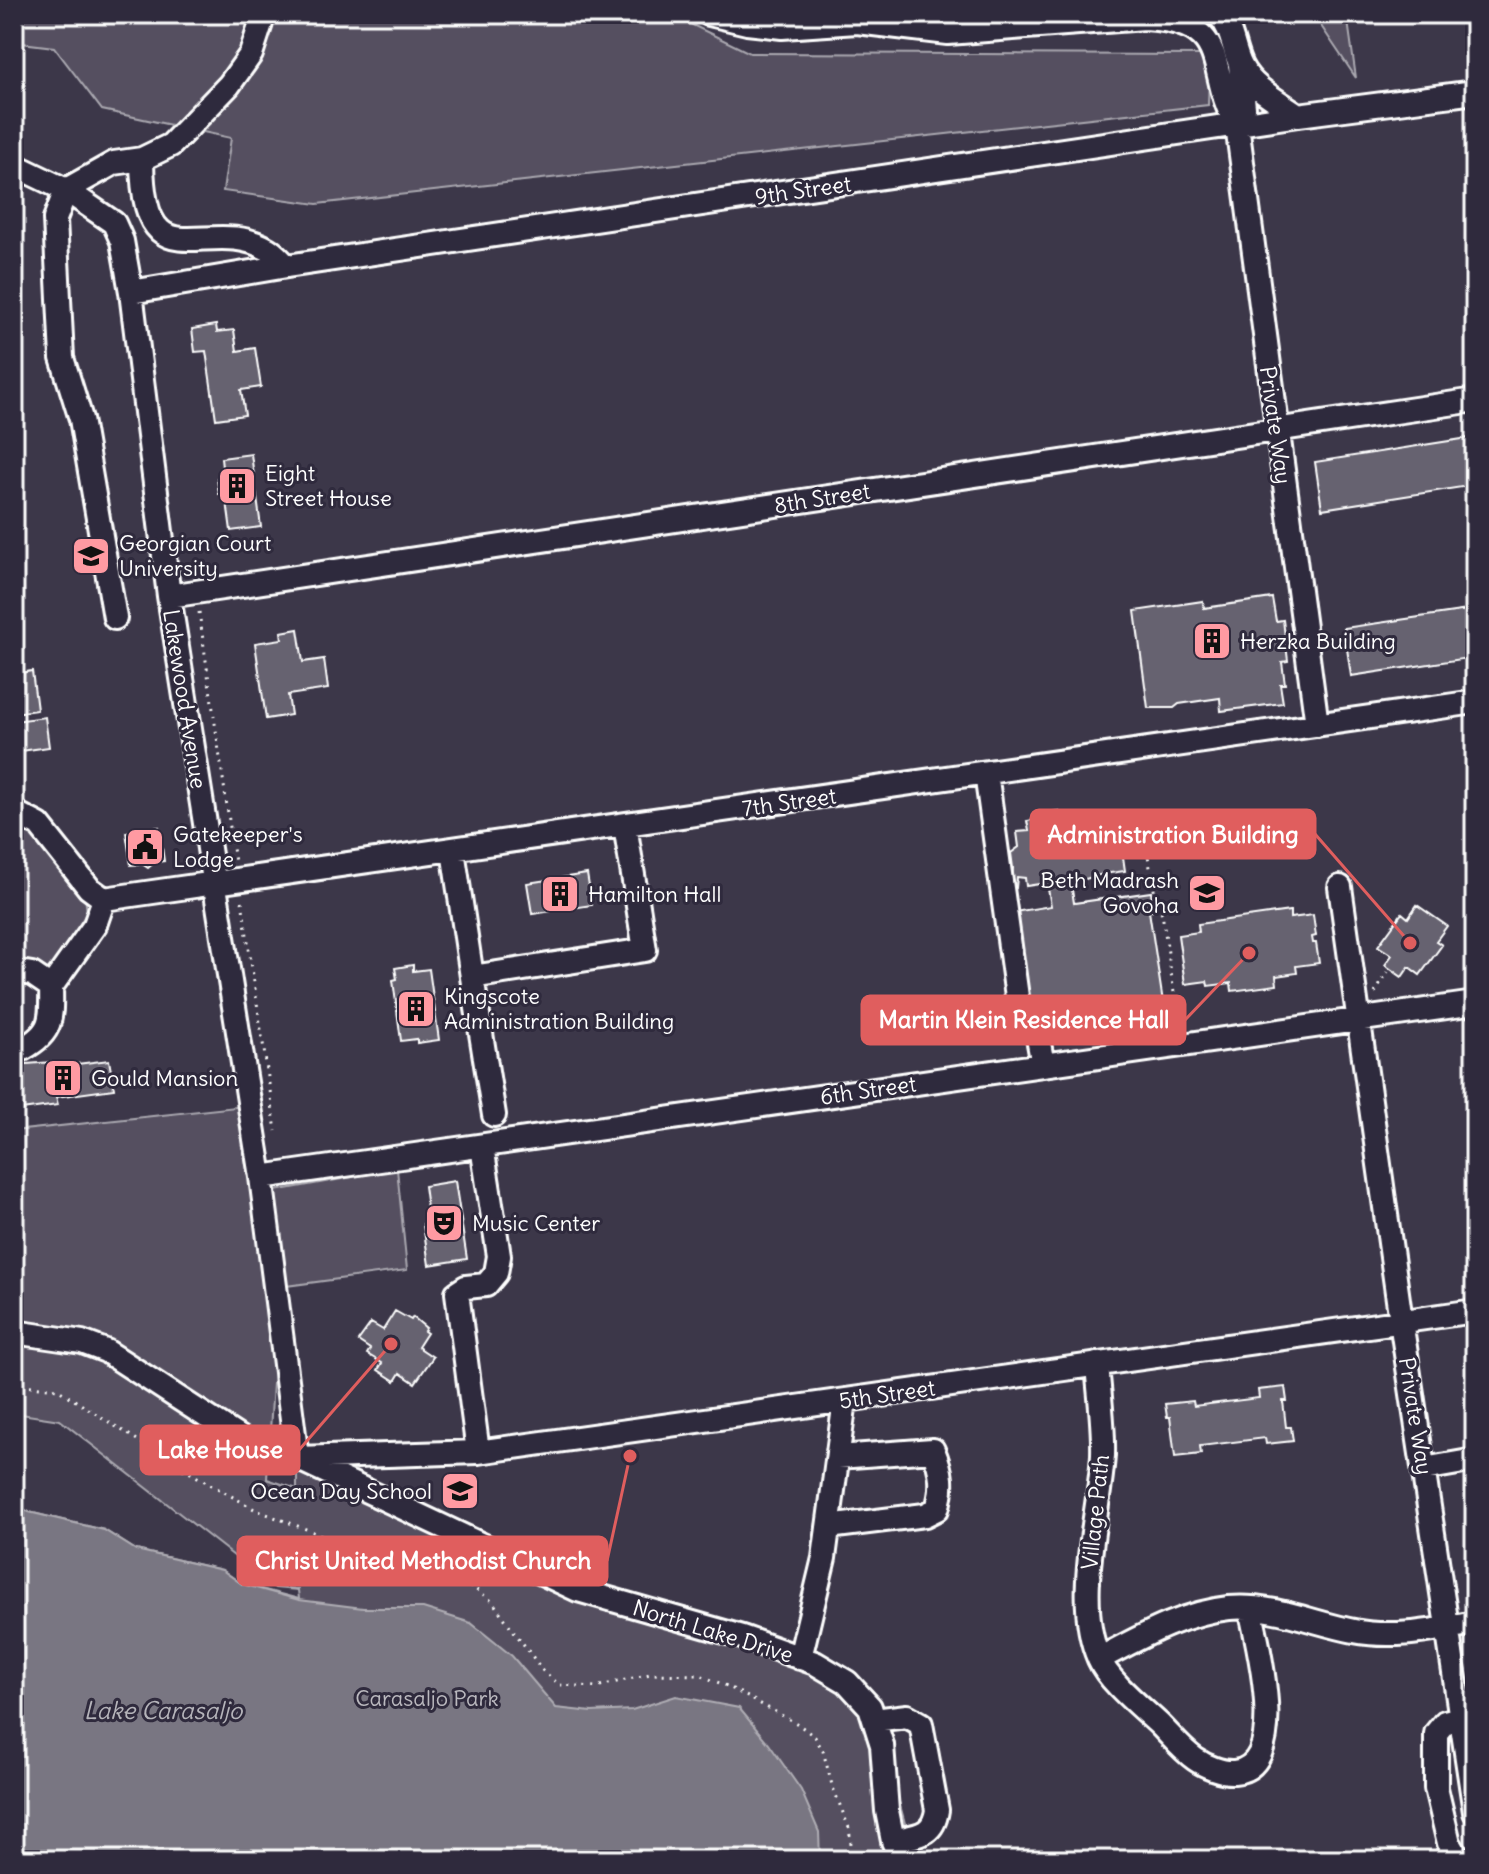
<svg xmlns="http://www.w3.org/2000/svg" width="1489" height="1874" font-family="Delius,sans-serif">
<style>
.green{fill:#555060;stroke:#aaa8b0;stroke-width:2}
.water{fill:#797682;stroke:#afadb4;stroke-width:2}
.building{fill:#666270;stroke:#fff;stroke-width:2}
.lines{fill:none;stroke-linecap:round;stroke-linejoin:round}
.minor-casing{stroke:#fff;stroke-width:28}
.path{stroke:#fff;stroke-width:3;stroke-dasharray:2 6;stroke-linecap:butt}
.minor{stroke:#2f2a3d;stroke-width:22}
.labels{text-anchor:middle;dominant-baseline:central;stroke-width:6;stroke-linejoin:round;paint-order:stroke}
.street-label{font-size:22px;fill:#fff;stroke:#2f2a3d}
.poi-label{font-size:22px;fill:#fff;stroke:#2f2a3d;text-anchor:start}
.park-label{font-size:22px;fill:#bbb9bf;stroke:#2f2a3d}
.water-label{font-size:24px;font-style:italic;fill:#b5b4ba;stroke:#2f2a3d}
.leader{fill:none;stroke:#e05e5e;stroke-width:3}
.callout-dot{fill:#e05e5e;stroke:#2f2a3d;stroke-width:3}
.callout{fill:#e05e5e;stroke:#e05e5e;stroke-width:3}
.callout-label{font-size:24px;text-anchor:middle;font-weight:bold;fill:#fff}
</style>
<rect width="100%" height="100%" fill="#3c3749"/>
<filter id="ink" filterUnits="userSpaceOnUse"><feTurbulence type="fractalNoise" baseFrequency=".0125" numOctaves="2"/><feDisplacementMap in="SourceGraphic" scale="16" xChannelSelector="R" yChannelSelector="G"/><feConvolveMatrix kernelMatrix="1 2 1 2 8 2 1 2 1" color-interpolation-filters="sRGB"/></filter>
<g filter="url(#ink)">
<path class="green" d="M14 14H670L750 53 1202 55 1209 76 1208 105 317 204 223 191 231 138 102 110 54 47 14 42Z
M1313 14H1347L1356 78Z
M14 820 35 831 85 897 87 912 52 970 14 962Z
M245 1106 258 1194 397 1169 407 1270 279 1287 267 1479 297 1489V1458L563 1583 815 1663 876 1717 915 1860H14V1505L29 1512 104 1530 136 1550 222 1570 242 1584 299 1599 298 1590 275 1588 60 1420 14 1413V1131Z"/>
<path class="water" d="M14 1505 29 1512 104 1530 136 1550 222 1570 242 1584 299 1600 363 1608H423L471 1623 512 1656 556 1708 592 1712 632 1710 676 1696 739 1708 769 1744 801 1790 819 1832 820 1860H14Z"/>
<path class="building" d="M216 325 217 332 234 330 237 351 255 348 261 387 241 390 245 415 216 419 206 351 195 352 192 329Z
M1475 437V485L1322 509 1315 462Z
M251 454 261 527 231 531 226 494H219L217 478 223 477 221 458Z
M1272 598 1276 621 1283 620 1288 661 1282 662 1285 684H1280L1283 703 1221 711 1220 698 1179 704 1174 708H1148L1135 611 1203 601 1204 608Z
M1475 609V657L1351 676 1344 628Z
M298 629 303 662 324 659 328 689 288 695 291 715 266 719 255 643 282 639 281 632Z
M32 671 37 710 14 713V674Z
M14 716 15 721 45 717 49 747 14 752Z
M1059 811 1061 823 1073 821V825H1095L1118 821 1125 871 1103 874 1071 883 1074 903 1151 892 1153 910 1149 911 1163 1002 1138 1006 1139 1010 1062 1021 1059 1003 1028 1007 1014 912 1051 906 1047 883 1026 886 1025 878 1017 877 1016 888 1011 887 1013 868 1011 853 1019 847 1017 832 1029 831 1027 821 1040 819V814Z
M159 827 164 861 155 862 148 868 142 864 131 865 126 832Z
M587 874 592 905 532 914 527 883Z
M1417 905 1447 926 1436 941 1442 945 1420 975 1409 967 1402 977 1385 965 1392 955 1378 946 1402 913 1408 918Z
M1290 911V918L1313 915 1316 936 1312 937 1313 943H1316L1319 963 1296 966 1297 973 1276 976 1277 985 1232 991 1231 983 1208 986 1207 981 1185 984 1178 935 1199 932 1198 924Z
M413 965V971L429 969 439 1040 417 1043V1039L401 1041 393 980 397 979 395 968Z
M109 1060 114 1089 56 1097 58 1105 14 1111V1065L52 1062V1067Z
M455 1181 467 1259 429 1265 423 1224 429 1223 424 1186Z
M395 1311 411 1320 413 1317 426 1328 424 1331 427 1333 418 1347 433 1357 415 1383 400 1373 395 1381 378 1370 382 1363 367 1354 370 1349 358 1341 371 1323 383 1330Z
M1285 1387 1287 1401H1283L1286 1427H1291L1293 1441 1266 1444 1265 1438 1200 1446 1201 1454 1175 1457 1170 1417H1167L1165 1404 1193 1401 1194 1406 1259 1398 1258 1390Z"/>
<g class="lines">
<defs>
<path id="minor" d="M709 14 747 23 782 27 857 22
M874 14 857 22 948 33 1145 18C1236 23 1204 71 1237 125L1317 725
M1218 14C1233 28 1232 48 1241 66 1252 88 1278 101 1298 115
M1237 125 1244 108 1240 65
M142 159C143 288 206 213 268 249 275 253 281 261 287 266
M14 165 66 190 114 223 122 241 131 292 169 596 261 1177 297 1458 478 1452 1475 1311
M66 190 55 219 62 358 81 419 115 618
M66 190 114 163 142 159 171 145 229 85 251 54 264 14
M131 292 287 266 1298 115 1475 92
M169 596 1475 400
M986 773 1018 1004 1036 1027 1043 1065
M14 812 39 825 89 888 104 899 95 925 51 987 32 974 14 971
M453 850 472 977
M1340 887 1401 1321 1475 1812
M104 899 1475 702
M17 1052C51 1034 52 1024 51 987
M494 1115 472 977 645 950 625 825
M261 1177 1475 1003
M14 1332 82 1342 106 1351 249 1444 297 1458 578 1590 742 1637 815 1663 847 1682 870 1707 882 1745 887 1811 893 1841 901 1860
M1097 1364C1099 1393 1104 1425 1103 1455 1099 1516 1073 1600 1099 1659 1109 1682 1141 1707 1160 1725 1171 1736 1182 1750 1195 1759 1205 1766 1222 1773 1234 1772 1291 1768 1257 1642 1250 1608
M478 1452 457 1293 466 1287 486 1285 496 1273 499 1256 482 1146
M1424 1469 1475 1460
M828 1527 925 1515 937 1509C944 1487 942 1471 933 1450L838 1457
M800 1658 824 1558 845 1400
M1099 1659C1139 1638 1182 1613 1229 1608 1272 1604 1313 1623 1354 1631 1395 1639 1435 1630 1475 1623
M874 1720 907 1716 921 1724 937 1810C933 1837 917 1835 893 1841
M1460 1860 1449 1843 1436 1788V1733L1445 1722 1461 1718"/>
</defs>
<use href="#minor" class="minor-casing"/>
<path class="path" d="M199 612 235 862
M1141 818 1157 906 1162 913 1179 1026
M242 901 276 1131
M1375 993 1388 972
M1116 1016 1119 1032
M1069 1039 1081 1026 1151 1016 1172 1026
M14 1384 57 1389 178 1466 256 1510 353 1547 414 1561 458 1577 492 1601 543 1671 560 1685 596 1687 650 1674 700 1675 727 1686 798 1724 815 1737 823 1751 832 1785 849 1828 853 1860"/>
<use href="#minor" class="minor"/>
</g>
</g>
<defs>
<symbol id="building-square" viewBox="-11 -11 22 22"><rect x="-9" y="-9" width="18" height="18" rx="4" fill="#ff9aa2" stroke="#2f2a3d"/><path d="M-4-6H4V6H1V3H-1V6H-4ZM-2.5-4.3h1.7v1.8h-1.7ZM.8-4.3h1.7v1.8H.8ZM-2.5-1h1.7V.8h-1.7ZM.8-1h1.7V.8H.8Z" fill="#111"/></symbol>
<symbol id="university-square" viewBox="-11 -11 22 22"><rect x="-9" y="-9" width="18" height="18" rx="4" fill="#ff9aa2" stroke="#2f2a3d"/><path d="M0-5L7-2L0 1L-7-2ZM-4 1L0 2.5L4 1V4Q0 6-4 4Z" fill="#111"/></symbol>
<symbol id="civic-square" viewBox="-11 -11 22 22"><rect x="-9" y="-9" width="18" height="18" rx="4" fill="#ff9aa2" stroke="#2f2a3d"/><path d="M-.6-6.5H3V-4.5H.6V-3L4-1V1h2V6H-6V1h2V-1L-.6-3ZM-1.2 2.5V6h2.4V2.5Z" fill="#111"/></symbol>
<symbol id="theatre-square" viewBox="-11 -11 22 22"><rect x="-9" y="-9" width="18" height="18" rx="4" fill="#ff9aa2" stroke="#2f2a3d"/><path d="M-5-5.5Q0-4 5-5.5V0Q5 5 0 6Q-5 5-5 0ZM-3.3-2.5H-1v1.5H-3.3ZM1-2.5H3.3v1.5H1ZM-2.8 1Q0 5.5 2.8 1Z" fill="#111"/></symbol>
<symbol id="school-square" viewBox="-11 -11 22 22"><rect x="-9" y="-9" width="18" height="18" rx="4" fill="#ff9aa2" stroke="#2f2a3d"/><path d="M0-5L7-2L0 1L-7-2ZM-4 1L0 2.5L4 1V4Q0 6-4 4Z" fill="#111"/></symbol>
</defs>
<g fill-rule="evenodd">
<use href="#building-square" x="215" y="464" width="44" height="44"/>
<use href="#university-square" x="69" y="534" width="44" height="44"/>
<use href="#building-square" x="1190" y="619" width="44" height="44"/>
<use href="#civic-square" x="123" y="825" width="44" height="44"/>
<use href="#university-square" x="1185" y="871" width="44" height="44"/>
<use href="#building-square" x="538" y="872" width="44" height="44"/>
<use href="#building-square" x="394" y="987" width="44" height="44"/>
<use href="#building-square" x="41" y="1056" width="44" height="44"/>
<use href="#theatre-square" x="422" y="1201" width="44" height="44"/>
<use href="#school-square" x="438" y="1469" width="44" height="44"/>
</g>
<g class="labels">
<g class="street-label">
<text transform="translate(803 190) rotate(-8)">9th Street</text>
<text transform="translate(1276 425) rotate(82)">Private Way</text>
<text transform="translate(822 498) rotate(-9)">8th Street</text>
<text transform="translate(185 699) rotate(81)">Lakewood Avenue</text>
<text transform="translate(789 802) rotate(-8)">7th Street</text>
<text transform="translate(868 1090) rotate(-8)">6th Street</text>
<text transform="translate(887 1394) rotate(-8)">5th Street</text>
<text transform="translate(1416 1416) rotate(81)">Private Way</text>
<text transform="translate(1095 1512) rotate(-84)">Village Path</text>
<text transform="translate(713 1631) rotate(17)">North Lake Drive</text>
</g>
<g class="poi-label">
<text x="265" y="473">Eight<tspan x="265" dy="25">Street House</tspan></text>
<text x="119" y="543">Georgian Court<tspan x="119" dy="25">University</tspan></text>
<text x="1240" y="641">Herzka Building</text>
<text x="173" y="834">Gatekeeper's<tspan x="173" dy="25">Lodge</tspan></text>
<text x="1179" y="880" text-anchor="end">Beth Madrash<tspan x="1179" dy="25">Govoha</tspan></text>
<text x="588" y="894">Hamilton Hall</text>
<text x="444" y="996">Kingscote<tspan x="444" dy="25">Administration Building</tspan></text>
<text x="91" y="1078">Gould Mansion</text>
<text x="472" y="1223">Music Center</text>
<text x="432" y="1491" text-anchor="end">Ocean Day School</text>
</g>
<g class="park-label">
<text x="427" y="1698">Carasaljo Park</text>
</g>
<g class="water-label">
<text x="163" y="1710">Lake Carasaljo</text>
</g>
</g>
<path class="leader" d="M1410 943L1315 834M1249 953L1185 1020M391 1344L299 1450M630 1456L607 1561"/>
<g class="callout-dot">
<circle cx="1410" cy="943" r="8"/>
<circle cx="1249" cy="953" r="8"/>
<circle cx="391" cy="1344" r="8"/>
<circle cx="630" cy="1456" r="8"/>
</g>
<g class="callout">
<rect x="1031" y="810" width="284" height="48" rx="8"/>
<rect x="862" y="996" width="323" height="48" rx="8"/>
<rect x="141" y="1426" width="158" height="48" rx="8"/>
<rect x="238" y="1537" width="369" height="48" rx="8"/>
</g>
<g class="callout-label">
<text x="1173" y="843">Administration Building</text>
<text x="1024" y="1028">Martin Klein Residence Hall</text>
<text x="220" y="1458">Lake House</text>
<text x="423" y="1569">Christ United Methodist Church</text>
</g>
<rect width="1489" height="1874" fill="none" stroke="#2f2a3d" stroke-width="48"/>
<rect x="24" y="24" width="1441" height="1826" fill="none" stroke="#fff" stroke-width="3" filter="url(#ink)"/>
</svg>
